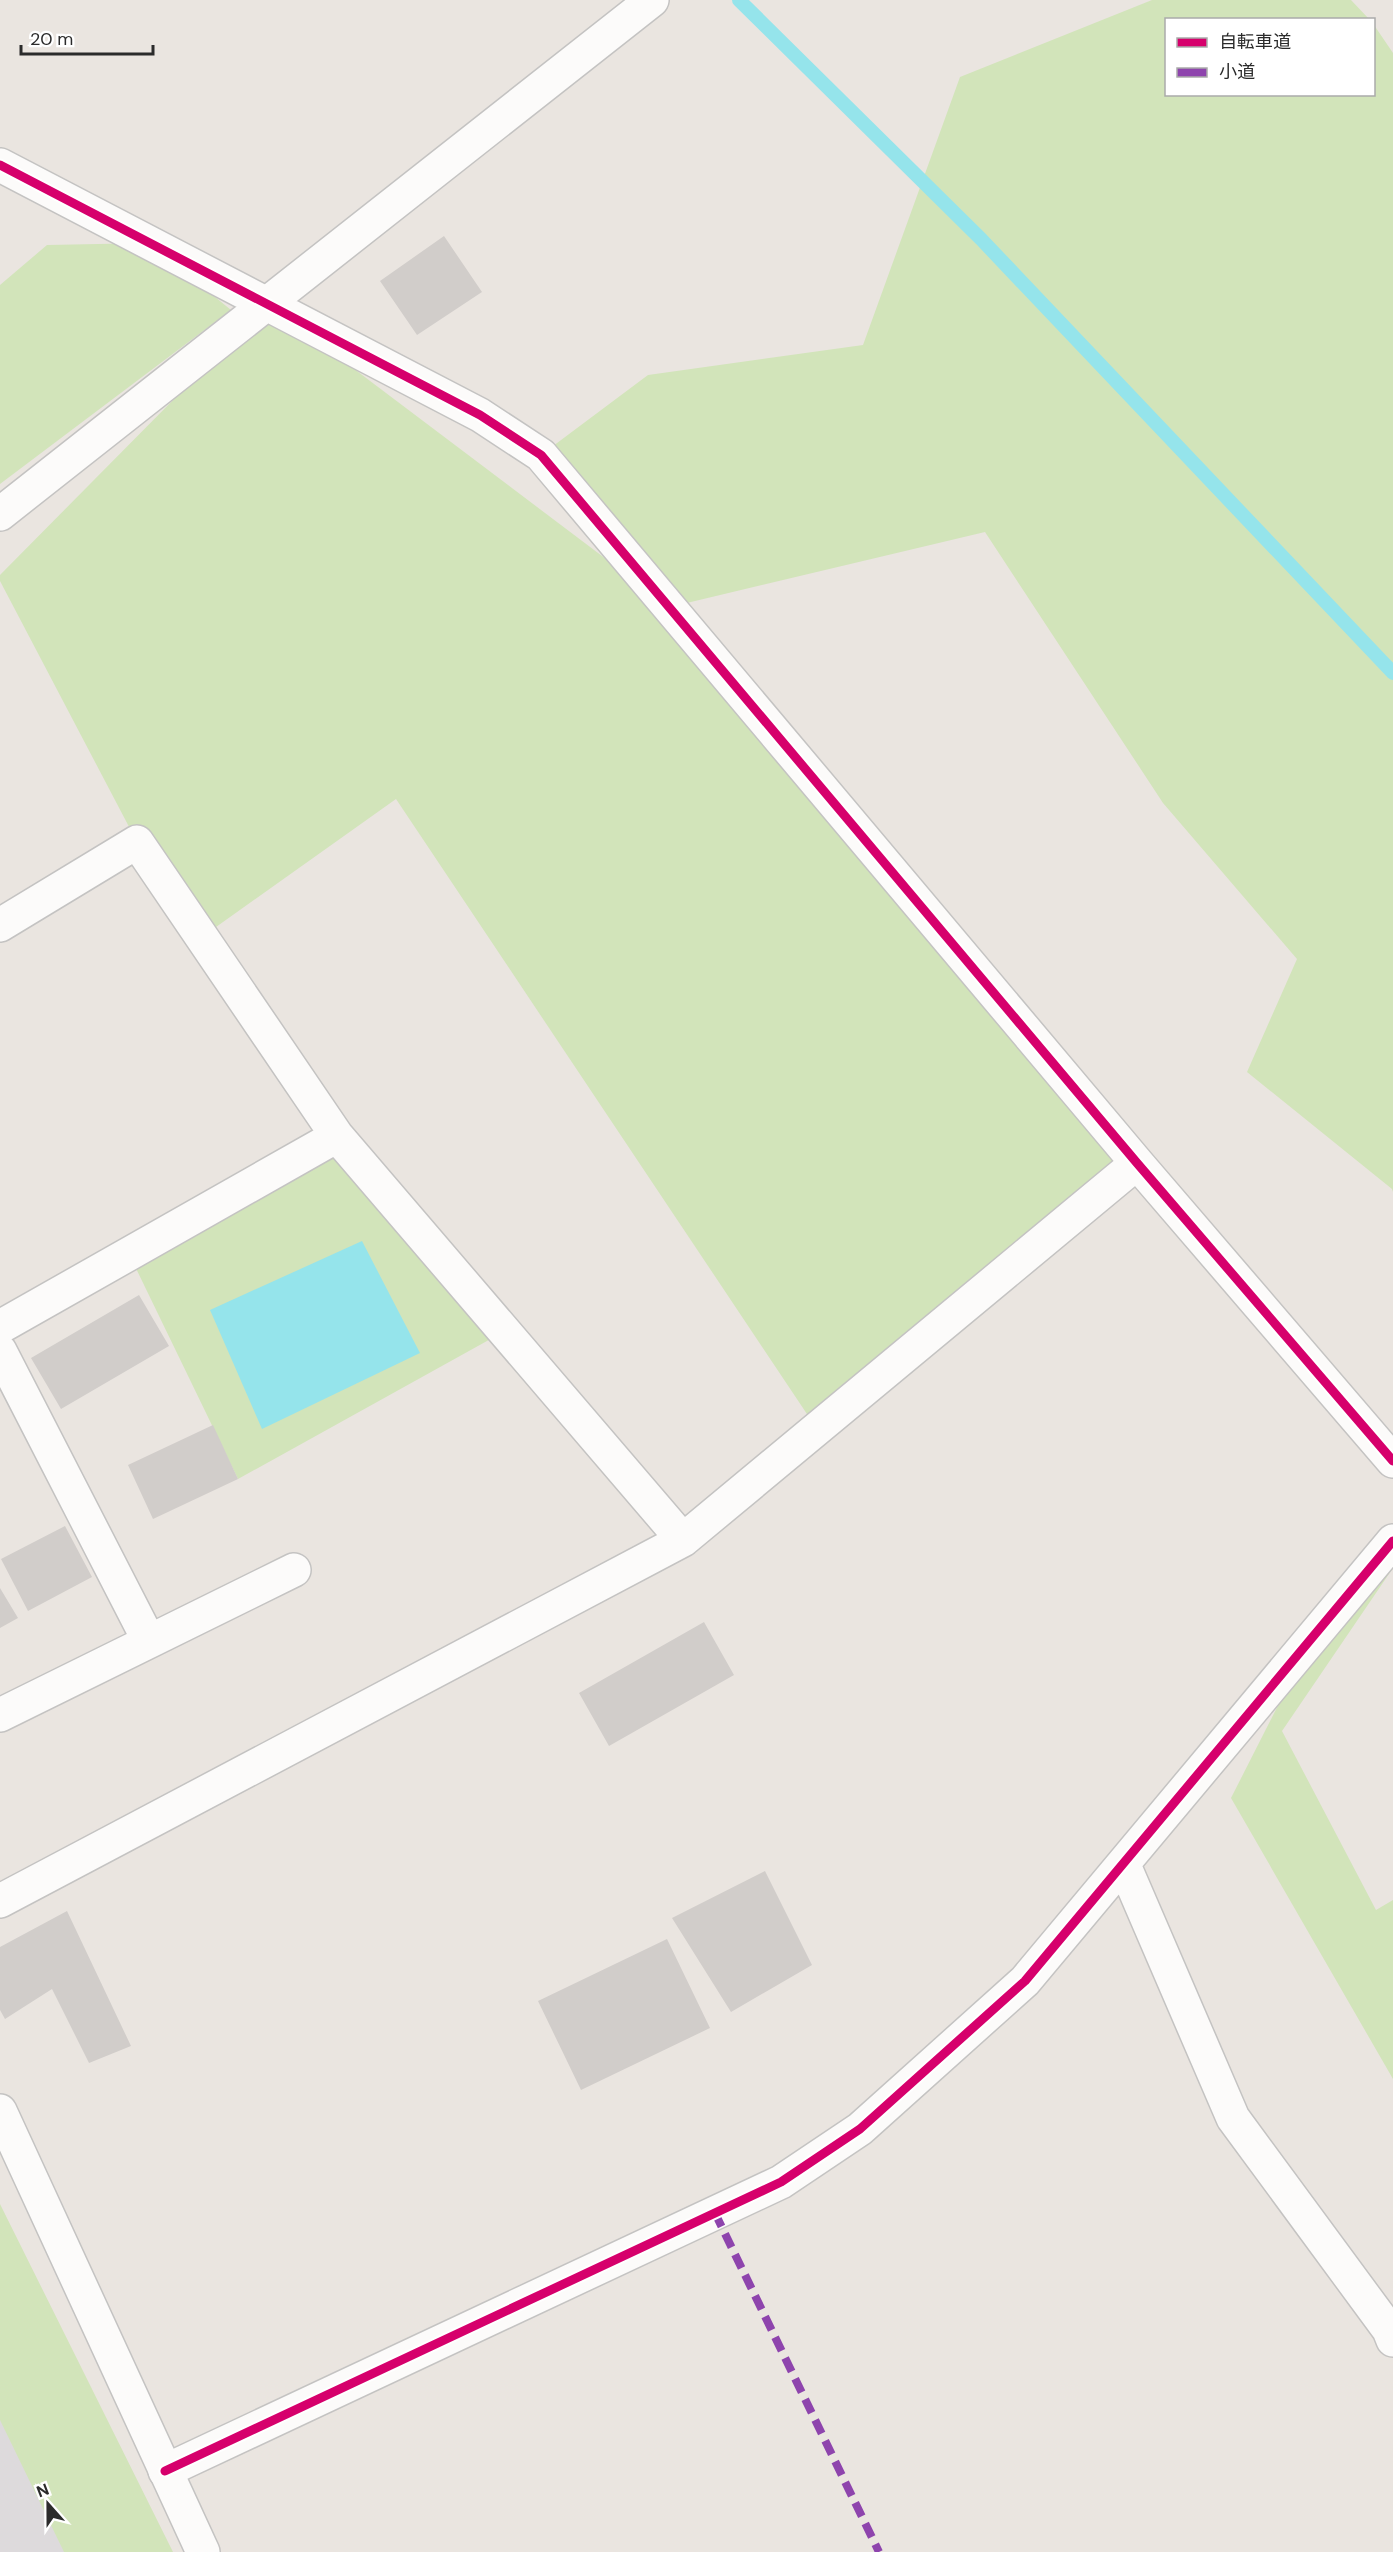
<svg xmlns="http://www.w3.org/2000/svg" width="1393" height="2552" font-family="'DM Sans','Noto Sans JP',sans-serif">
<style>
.industrial{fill:#dddadc}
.green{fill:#d2e4ba}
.water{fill:#95e4eb}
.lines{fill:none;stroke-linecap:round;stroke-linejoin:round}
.stream{stroke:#95e4eb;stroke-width:14}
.building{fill:#d1cdca}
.street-casing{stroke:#c4c3c2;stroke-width:36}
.secondary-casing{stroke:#c4c3c2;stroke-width:36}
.street{stroke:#fcfbfa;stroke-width:33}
.secondary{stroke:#fcfbfa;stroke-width:33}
.quiet{stroke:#8e44ad;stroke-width:8;stroke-dasharray:15 8;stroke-linecap:butt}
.cycleway-casing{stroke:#fff;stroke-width:13}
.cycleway{stroke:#d6006c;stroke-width:9}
</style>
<rect width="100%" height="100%" fill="#eae5e0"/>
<path class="industrial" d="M0 2272 134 2552H0Z"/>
<path class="green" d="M1152 0H1351L1369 19 1166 20V94H1374V25L1393 53V1192L1392 1189 1247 1072 1297 959 1163 803 985 532 670 607 1137 1163 817 1429 396 799 202 937 137 842 0 581V575L268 304 667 605 541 455 648 375 863 345 960 77Z
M149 243 231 310 0 484V285L47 245Z
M337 1136 505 1331 238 1479 129 1254Z
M1393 1546V1568L1282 1731 1376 1910 1393 1900V2079L1231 1798 1294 1674Z
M0 2204 173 2552H64L0 2420Z"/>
<path class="water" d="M362 1241 420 1353 262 1429 210 1310Z"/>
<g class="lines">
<path class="stream" d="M739 0 981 239 1393 673"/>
</g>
<path class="building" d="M444 236 482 292 417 335 380 281Z
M139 1295 169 1346 61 1409 31 1358Z
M213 1425 238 1479 153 1519 128 1465Z
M65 1526 92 1577 28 1611 1 1559Z
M0 1588 18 1618 0 1628Z
M704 1622 734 1675 609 1746 579 1693Z
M765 1871 812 1965 731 2012 672 1918Z
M67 1911 131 2046 89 2063 52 1989 5 2019 0 2010V1947Z
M667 1939 710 2028 581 2090 538 2001Z"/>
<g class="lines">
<defs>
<path id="street" d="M0 165 480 415 541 455 1137 1163 1393 1461
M0 514 652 0
M0 925 137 842 337 1136
M0 1327 337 1136 683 1540
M0 1351 149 1641
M0 1715 294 1570
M1124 1865 1233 2118 1389 2330 1393 2340
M0 1901 683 1540 1137 1163
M165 2471 781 2182 860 2129 1025 1981 1393 1541"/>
<path id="secondary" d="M0 2111 203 2552"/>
</defs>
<use href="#street" class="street-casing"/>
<use href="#secondary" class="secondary-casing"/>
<use href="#street" class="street"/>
<use href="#secondary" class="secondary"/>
<path class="quiet" d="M715 2213 879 2552"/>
<defs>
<path id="cycleway" d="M0 165 480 415 541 455 1137 1163 1393 1461
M165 2471 781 2182 860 2129 1025 1981 1393 1541"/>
</defs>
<use href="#cycleway" class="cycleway-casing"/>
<use href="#cycleway" class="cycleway"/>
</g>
<rect x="1165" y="18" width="210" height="78" fill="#ffffff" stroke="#aaaaaa" stroke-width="1.5"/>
<rect x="1177" y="38" width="30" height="9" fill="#d6006c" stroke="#aaaaaa" stroke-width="1.5"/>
<text x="1219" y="48" font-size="18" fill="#2b2b2b">自転車道</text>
<rect x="1177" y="68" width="30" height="9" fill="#8e44ad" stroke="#aaaaaa" stroke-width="1.5"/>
<text x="1219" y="78" font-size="18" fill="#2b2b2b">小道</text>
<g transform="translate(48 2504) rotate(339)" stroke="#ffffff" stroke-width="4.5" paint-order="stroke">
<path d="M0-4.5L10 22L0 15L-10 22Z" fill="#2b2b2b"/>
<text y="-9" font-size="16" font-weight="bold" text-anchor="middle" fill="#2b2b2b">N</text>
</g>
<path d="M21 45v9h132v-9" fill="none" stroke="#2b2b2b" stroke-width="3"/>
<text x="30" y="45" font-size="18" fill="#2b2b2b" stroke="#ffffff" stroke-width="4.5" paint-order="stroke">20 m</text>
</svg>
